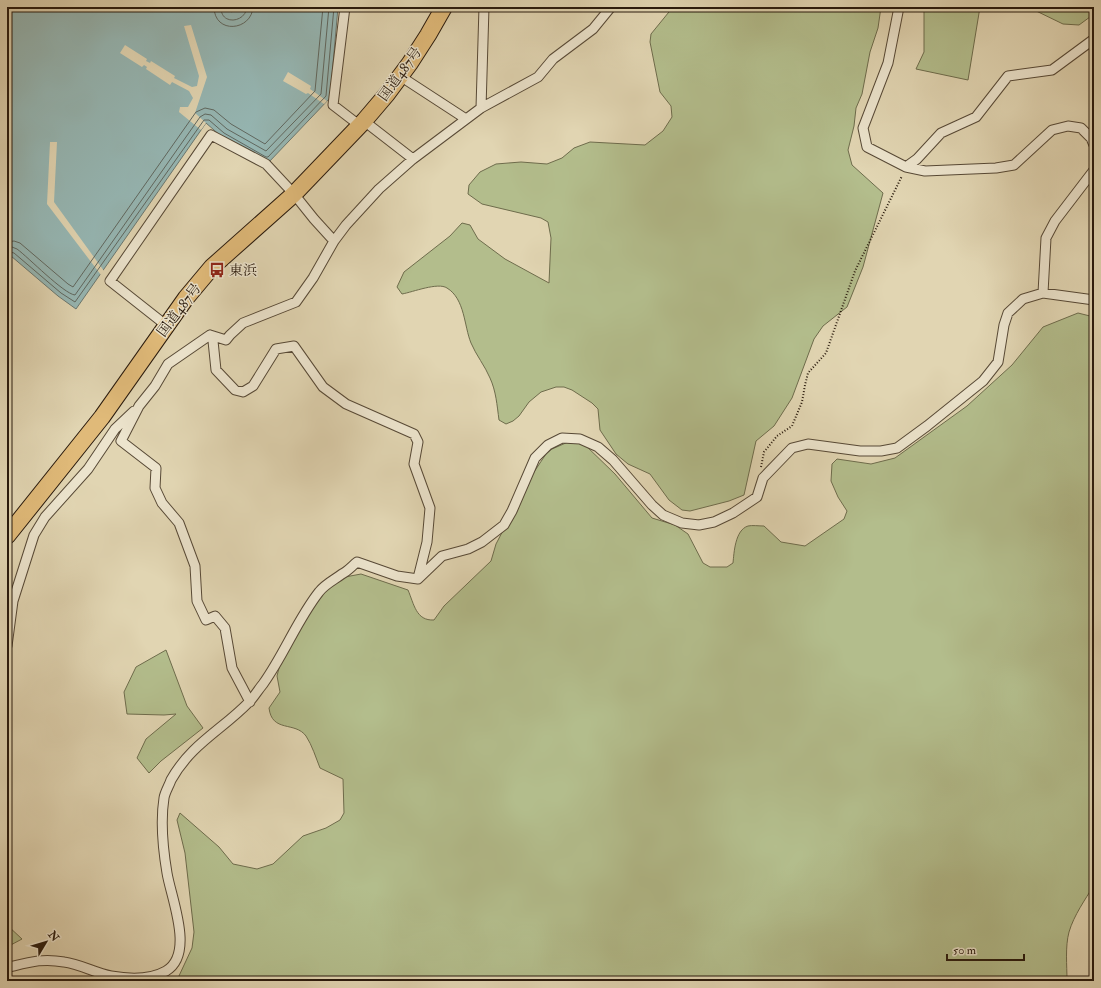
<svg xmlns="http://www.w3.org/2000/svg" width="1101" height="988" font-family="'IM FELL Double Pica','Noto Serif JP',serif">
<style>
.green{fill:#b3bd8c;stroke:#6e6c4c}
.water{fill:#96b7b4;stroke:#6a7871}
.pier{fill:#e1d5b2}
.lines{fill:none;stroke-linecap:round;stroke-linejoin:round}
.shore{stroke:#606860;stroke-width:1}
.minor-casing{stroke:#574936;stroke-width:11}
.trunk-casing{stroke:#291a0d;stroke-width:18}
.path{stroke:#291a0d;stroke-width:2;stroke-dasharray:1 2;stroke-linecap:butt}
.minor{stroke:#ece4cd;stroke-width:9}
.trunk{stroke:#e0ba79;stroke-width:16}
.labels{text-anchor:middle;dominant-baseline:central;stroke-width:3;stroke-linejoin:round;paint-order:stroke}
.street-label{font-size:14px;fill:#291a0d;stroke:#ece4cd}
.poi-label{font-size:14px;fill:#291a0d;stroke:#ece4cd;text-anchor:start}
</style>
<rect width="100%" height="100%" fill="#e1d5b2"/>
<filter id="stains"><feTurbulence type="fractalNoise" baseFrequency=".005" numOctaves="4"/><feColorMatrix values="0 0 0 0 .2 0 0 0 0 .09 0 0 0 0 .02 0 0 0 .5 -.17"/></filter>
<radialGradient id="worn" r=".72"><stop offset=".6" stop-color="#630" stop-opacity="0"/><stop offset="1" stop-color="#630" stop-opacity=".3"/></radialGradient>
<path class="green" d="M673 7H881L878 28 870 52 862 94 856 108 854 126 848 150 852 165 883 193 863 267 847 307 823 326 814 339 792 398 774 426 756 441 744 495 729 501 690 511 682 510 669 500 650 474 628 464 616 454 600 430 598 409 592 403 572 390 564 387H556L541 392 529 402 519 416 513 421 506 424 499 420C497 405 496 391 490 378 485 366 476 355 471 343 464 326 465 299 447 288 438 282 413 292 402 294L397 287 404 272 450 236 462 223 470 225 478 239 505 259 549 283 551 238 548 222 541 218 482 204 468 194 469 185 480 172 496 164 521 162 547 164 562 158 574 148 590 142 645 145 663 131 672 117 671 106 660 92 650 42 651 34Z
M924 7H980L968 80 916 69 924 52Z
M1028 7H1094V14L1079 25 1063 24Z
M1078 313 1094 317V885C1085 900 1074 915 1069 932 1065 947 1067 965 1067 981H170L178 978 192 948 194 932 185 853 177 820 180 813 219 847 233 864 257 869 273 864 303 836 326 828 340 820 344 813 343 779 320 768C316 758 312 745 306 736 295 721 272 733 269 708L280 692 277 676 281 660 324 590 345 577 361 574 408 590C414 604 416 621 434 620L444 606 491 561 496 544 532 475 546 454 552 449 575 439 582 442 615 474 652 518 675 525 688 534 703 563 710 567H727L733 563C734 553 735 530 748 526 752 525 759 526 764 526L781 542 805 546 844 519 847 511 838 497 831 481 832 464 837 459 871 464 895 458 967 406 1012 365 1043 327Z
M166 650 187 706 203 728 161 761 149 773 137 758 146 739 176 714 164 715 127 714 124 692 136 667Z
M7 925 22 939 7 947Z
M89 977 101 981H54L56 980Z"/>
<path class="water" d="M7 7H232L229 9 231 12 241 7H338L330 98 268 163 222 137 206 123 76 309 58 296 11 256 7 260Z"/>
<path class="pier" d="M191 25 207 77 195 113 206 123 201 130 179 112 180 107H188L193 98 189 91 172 82 170 85 146 69 147 67 144 65 142 67 120 53 125 45 147 59 146 61 150 63 151 61 175 76 174 78 192 87 197 86 199 76 184 26Z
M288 72 311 86 310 89 327 101 324 104 308 93 306 94 283 81Z
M50 142H57L54 202 104 271 101 275 47 204Z"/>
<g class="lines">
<path class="shore" d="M214 7C214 35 252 31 253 7
M221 7C220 26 246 23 247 7
M7 242 14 241 20 243 68 284 73 287 196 112 205 108 214 110 231 124 265 144 315 91 323 7
M7 248 12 247 17 249C28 257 64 294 75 295L200 117 205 114 211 115 227 129 266 151 321 94 329 7
M7 254 10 252 14 253 61 293 75 302 204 120H209L224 133 266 157H268L326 96 334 7"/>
<defs>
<path id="minor" d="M345 7 333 105 359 125
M899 7 888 63 863 128 867 147 906 167 925 171 996 168 1014 165 1052 130 1068 126 1081 128 1091 138 1094 145
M400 76 466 119
M481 108 484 7
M364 121 413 159
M906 167 917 159 941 133 976 117 1008 76 1052 70 1094 39
M1043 293 1046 238 1055 221 1094 170
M167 326 110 281 211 135 266 164 294 194 314 219 334 241
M210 335 213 341 216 370 235 390 243 392 253 386 276 349 294 346 323 387 346 404 414 434 418 442 414 464 430 508 427 542 418 578
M7 646 13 601 34 535 45 517 88 469 115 429 134 411
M250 702 232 668 225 628 215 616 206 620 197 601 195 566 179 523 162 503 155 488 156 468 121 441 139 406 155 386 168 364 210 335 226 340 230 335 243 323 296 302 313 278 334 241 346 225 379 189 413 159 481 108 538 77 553 59 593 29 611 7
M7 969 10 967C30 962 43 958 64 962 80 964 95 973 111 976 128 979 150 980 166 971 195 954 171 898 167 873 163 849 160 823 164 798 165 792 169 786 171 780 191 744 222 730 249 702 254 697 258 690 263 684 284 655 297 620 319 592 325 584 334 580 342 574 348 571 352 566 357 562L397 576 418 579 442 556 468 549 482 542 504 525 512 511 535 458 548 445 562 438 580 439 598 447 613 460 652 505 663 515 682 523 699 525 714 522 733 513 757 497 763 478 792 448 808 444 860 451H881L897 448 927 426 983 381 998 362 1004 325 1008 313 1023 299 1043 293 1094 300"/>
<path id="trunk" d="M7 536 102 417 186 298 212 267 294 194 364 121 387 94 410 63 428 35 444 7"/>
</defs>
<use href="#minor" class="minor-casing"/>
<use href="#trunk" class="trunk-casing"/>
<path class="path" d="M761 467 764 452 777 436 792 426 802 402 805 385 808 373 826 353 855 271 902 176"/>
<use href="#minor" class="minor"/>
<use href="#trunk" class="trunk"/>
</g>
<defs>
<symbol id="bus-bare" viewBox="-9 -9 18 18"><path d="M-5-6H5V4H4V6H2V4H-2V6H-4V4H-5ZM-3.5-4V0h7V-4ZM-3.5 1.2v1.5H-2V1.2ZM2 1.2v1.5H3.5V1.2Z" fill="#8f2418" stroke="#ece4cd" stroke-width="2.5" paint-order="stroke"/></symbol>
</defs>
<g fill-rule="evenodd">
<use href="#bus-bare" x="206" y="259" width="22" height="22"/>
</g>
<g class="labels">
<g class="street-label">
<text transform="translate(400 74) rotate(-54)">国道487号</text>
<text transform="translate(179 310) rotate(-53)">国道487号</text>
</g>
<g class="poi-label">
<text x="229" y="270">東浜</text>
</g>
</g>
<rect width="1101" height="988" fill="none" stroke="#e1d5b2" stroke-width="24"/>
<rect x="8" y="8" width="1085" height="972" fill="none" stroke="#291a0d" stroke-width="2"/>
<rect x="12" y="12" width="1077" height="964" fill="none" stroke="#291a0d"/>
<g transform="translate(46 942) rotate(52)" stroke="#ece4cd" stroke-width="3" paint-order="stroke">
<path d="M0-3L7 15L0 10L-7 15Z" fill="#291a0d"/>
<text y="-6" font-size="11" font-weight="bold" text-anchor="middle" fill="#291a0d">N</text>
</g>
<path d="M947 954v6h77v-6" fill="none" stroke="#291a0d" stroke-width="2"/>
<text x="953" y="954" font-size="12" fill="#291a0d" stroke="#ece4cd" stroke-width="3" paint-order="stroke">50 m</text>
<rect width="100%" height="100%" filter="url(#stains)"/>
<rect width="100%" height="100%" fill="url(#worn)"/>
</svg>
